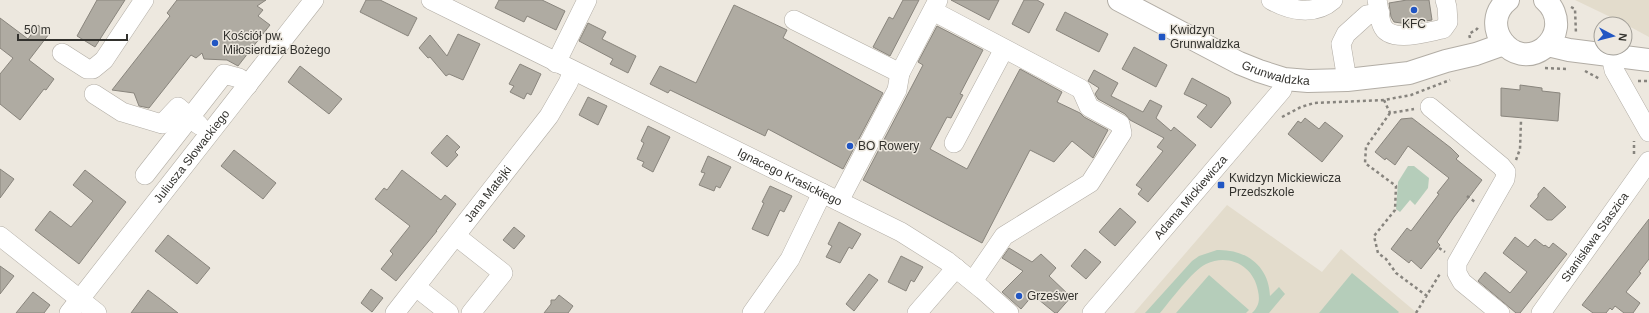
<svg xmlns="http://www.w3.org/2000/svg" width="1649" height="313" font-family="Helvetica,sans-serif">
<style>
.built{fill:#e3dccc}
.green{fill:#b5cdba}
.building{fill:#afaba2;stroke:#89857d}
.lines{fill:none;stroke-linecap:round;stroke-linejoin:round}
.minor-casing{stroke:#b2ada5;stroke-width:20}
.major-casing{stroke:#b2ada5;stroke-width:24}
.path{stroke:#87847e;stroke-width:2.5;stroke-dasharray:3 3;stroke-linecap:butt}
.minor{stroke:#fff;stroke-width:19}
.major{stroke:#fff;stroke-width:22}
.poi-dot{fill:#2156c3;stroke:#ede8df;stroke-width:1.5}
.labels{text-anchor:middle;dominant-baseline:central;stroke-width:3;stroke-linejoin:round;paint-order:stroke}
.poi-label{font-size:12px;fill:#32312d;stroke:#ede8df;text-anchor:start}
.street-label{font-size:12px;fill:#32312d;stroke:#ede8df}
</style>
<rect width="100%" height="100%" fill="#ede8df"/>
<path class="built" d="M1575 0H1649V37L1625 24Z
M1227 205 1322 272 1341 249 1417 313H1134Z"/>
<path class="green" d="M1408 166H1414L1429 178 1428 188 1415 205 1410 200 1400 212 1396 209 1398 182Z
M1217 250C1246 249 1269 266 1270 296L1279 287 1285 294 1269 313H1252C1259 306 1260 300 1258 291 1254 266 1229 253 1206 264 1192 271 1171 300 1160 313H1145L1192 261 1199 256Z
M1352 273 1399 312 1398 313H1319Z
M1209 275 1249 310 1246 313H1176Z"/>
<path class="building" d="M97 0H125L95 47 77 36Z
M177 0H266L257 6 263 10 258 16 270 25 238 66 227 60 204 59 202 53 196 58 191 55 149 108 139 106 134 93 112 90 170 16 167 13Z
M366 0H380L417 18 408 36 360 12Z
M499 0H542L565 11 556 30 527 16 524 22 495 8Z
M903 0H919L890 56 873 47 889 17 893 19Z
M951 0H999L989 20Z
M1024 0H1037L1044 4 1029 33 1012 24Z
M1407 0H1429L1432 20 1408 24 1394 22 1391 17 1389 3Z
M734 5 787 30 783 38 883 93 843 169 768 129 765 136 670 90 668 93 650 84 660 66 696 83Z
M1065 12 1108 34 1099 52 1056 30Z
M0 18 28 39 38 25 49 34 29 60 54 79 46 90 44 89 20 120 0 104V74L13 58 0 48Z
M588 23 606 32 602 39 636 56 628 73 610 64 613 59 579 41Z
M937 26 983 50 960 94 963 95 951 118 947 117 930 149 967 169 1020 69 1062 92 1057 102 1080 113 1084 117 1108 130 1093 158 1072 141 1054 162 1030 150 982 243 863 180 923 65 918 62Z
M458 34 480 44 463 80 449 74 446 76 430 57 428 58 419 48 430 35 447 56Z
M1134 47 1167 65 1156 87 1122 69Z
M520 64 541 74 531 95 527 93 524 99 510 92 514 86 509 84Z
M300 66 342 99 329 114 288 82Z
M1094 70 1118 83 1111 96 1143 112 1150 100 1162 106 1156 118 1171 131 1174 127 1196 145 1148 202 1138 194 1142 189 1136 185 1163 151 1157 147 1164 138 1130 120 1125 114 1098 99 1095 94 1099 88 1088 81Z
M1192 78 1229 98 1231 103 1211 128 1197 117 1207 105 1184 94Z
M1520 85 1542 88V91L1560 93 1558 121 1501 116V88L1520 90Z
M588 97 607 106 598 125 579 115Z
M1305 118 1319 129 1325 122 1343 136 1322 162 1288 134 1298 121 1301 123Z
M1412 118 1451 148 1459 156 1456 159 1482 180 1454 217 1437 242 1440 245 1421 269 1411 260 1409 263 1391 249 1407 228 1411 231 1439 194 1437 193 1449 178 1408 146 1395 165 1386 158 1385 160 1375 152 1401 119Z
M648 126 670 137 653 172 642 166 644 162 637 159 644 143 641 141Z
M447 135 460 147 455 152 458 155 447 167 431 153Z
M234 150 276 183 263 199 221 166Z
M708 156 731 167 720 188 716 186 714 191 699 185 705 173 701 172Z
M0 169 14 179 0 198Z
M85 170 126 202 79 264 35 230 50 211 71 227 93 201 73 185Z
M402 170 441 200 445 195 456 204 436 231H437L396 281 381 269 393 254 390 251 410 226 375 199 384 188 387 190Z
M770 186 792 196 784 212 780 210 768 236 752 229 764 203 762 202Z
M1544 187 1566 207 1552 220H1547L1530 206 1538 197V194Z
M1120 208 1136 222 1115 246 1099 232Z
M1649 219V259L1639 272 1641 273 1626 292 1640 303 1633 313H1624L1615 306 1612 310 1610 308 1606 313H1593L1582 305Z
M839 222 861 234 852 249 849 247 840 263 826 257 832 246 828 244Z
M514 227 525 236 514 249 503 240Z
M168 235 210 268 197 284 155 251Z
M1515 237 1528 247 1535 239 1544 246 1545 245 1549 248 1553 243 1567 254 1520 313H1516L1478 281 1485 272 1510 293 1527 272 1503 253Z
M1009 248 1032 262 1041 254 1056 268 1049 276 1071 297 1057 313H1055L1033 295 1021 309 1002 292 1023 271 1002 258Z
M1085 249 1101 262 1086 279 1071 266Z
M901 256 923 267 914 282 911 280 906 291 888 282Z
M0 266 14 276 0 294Z
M869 274 878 280 854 311 846 304Z
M371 289 383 298 372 312 361 303Z
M148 290 160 299 178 313H131Z
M33 292 50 305 44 313H16Z
M559 295 573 306 568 313H544L551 304V300H555Z"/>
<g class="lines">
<defs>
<g id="minor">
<path id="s1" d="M431 0 901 232 947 261 983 290 1009 313"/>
<path d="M1271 0C1290 11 1315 16 1333 0"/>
<path d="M1377 0C1379 8 1379 18 1382 25 1389 44 1427 32 1443 29L1448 22 1447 7 1445 0"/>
<path d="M933 11 1081 89 1089 107 1120 124 1122 133 1090 183 1004 236 973 281"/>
<path d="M794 20 900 73"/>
<path d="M62 53 87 69H93L104 60 144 0"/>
<path d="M1611 56 1614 70 1649 132"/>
<path d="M556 63 587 0"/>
<path d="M1347 80 1341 44 1346 34 1367 15 1380 13"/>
<path d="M94 94 122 112 162 124 178 107 199 125"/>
<path d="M1430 107 1501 166 1506 172 1505 179 1457 263V273L1462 282 1500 313"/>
<path d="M954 143 1004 49"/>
<path d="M145 175 224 74 239 78 248 85"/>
<path d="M839 201 897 90 900 73 938 0"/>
<path d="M0 236 97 313"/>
<path d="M456 236 503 273 471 313"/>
<path d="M416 287 449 313"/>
<path id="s2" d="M69 313 314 0"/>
<path id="s3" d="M395 313 549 116 568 83 573 71"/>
<path d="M752 313 790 259 822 193"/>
<path d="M917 313 956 268"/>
<path id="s4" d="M1092 313 1282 90 1284 79"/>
<path id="s5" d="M1541 313 1649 161"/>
</g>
<g id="major">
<path id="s6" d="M1119 0 1239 63 1259 71 1284 79 1308 81 1347 80 1409 73 1446 61 1476 54 1504 44"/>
<path d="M1508 0C1477 25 1513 71 1544 48 1550 43 1555 36 1556 27 1557 17 1553 7 1545 0"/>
<path d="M1548 45 1569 50 1649 60"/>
</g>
</defs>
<use href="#minor" class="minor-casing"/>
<use href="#major" class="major-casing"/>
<path class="path" d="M1571 7 1575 9 1576 34
M1470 38 1469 34 1477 29 1478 27
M1545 68 1566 69
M1585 71 1600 79
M1638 81H1649
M1384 100 1390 113 1414 109
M1390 113 1366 147 1365 163 1396 186 1395 210 1374 236 1378 253 1386 259 1396 273 1427 296
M1282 117 1301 107 1314 103 1384 100 1411 95 1450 80
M1634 154V141
M1516 160 1520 149 1521 121
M1467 196 1475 202
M1439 248 1445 252
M1416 313 1441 272"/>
<use href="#minor" class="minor"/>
<use href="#major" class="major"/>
</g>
<g class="poi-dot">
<circle cx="1414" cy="10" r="4"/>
<rect x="1158" y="33" width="8" height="8" rx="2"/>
<circle cx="215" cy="43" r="4"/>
<circle cx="850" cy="146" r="4"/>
<rect x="1217" y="181" width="8" height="8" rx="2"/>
<circle cx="1019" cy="296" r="4"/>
</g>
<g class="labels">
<g class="poi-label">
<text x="1414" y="24" text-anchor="middle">KFC</text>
<text x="1170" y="30">Kwidzyn<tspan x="1170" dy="14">Grunwaldzka</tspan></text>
<text x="223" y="36">Kościół pw.<tspan x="223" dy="14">Miłosierdzia Bożego</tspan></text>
<text x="858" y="146">BO Rowery</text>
<text x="1229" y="178">Kwidzyn Mickiewicza<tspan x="1229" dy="14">Przedszkole</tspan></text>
<text x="1027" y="296">Grześwer</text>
</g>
<g class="street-label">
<text stroke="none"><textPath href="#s6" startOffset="174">Grunwaldzka</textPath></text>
<text stroke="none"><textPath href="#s2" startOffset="199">Juliusza Słowackiego</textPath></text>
<text stroke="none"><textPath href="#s1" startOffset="400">Ignacego Krasickiego</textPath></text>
<text stroke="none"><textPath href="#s3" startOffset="151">Jana Matejki</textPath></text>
<text stroke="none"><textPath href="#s4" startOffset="152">Adama Mickiewicza</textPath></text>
<text stroke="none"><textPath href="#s5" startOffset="93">Stanisława Staszica</textPath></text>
</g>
</g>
<g transform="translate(1613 36) rotate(97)"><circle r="19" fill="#ede8df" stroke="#a29f98"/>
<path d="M0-3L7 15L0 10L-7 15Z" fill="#2156c3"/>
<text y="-6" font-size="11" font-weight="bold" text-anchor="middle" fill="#32312d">N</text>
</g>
<path d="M18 34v6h109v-6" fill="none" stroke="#32312d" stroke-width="2"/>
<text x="24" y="34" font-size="12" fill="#32312d" stroke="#ede8df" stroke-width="3" paint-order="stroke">50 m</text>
</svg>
